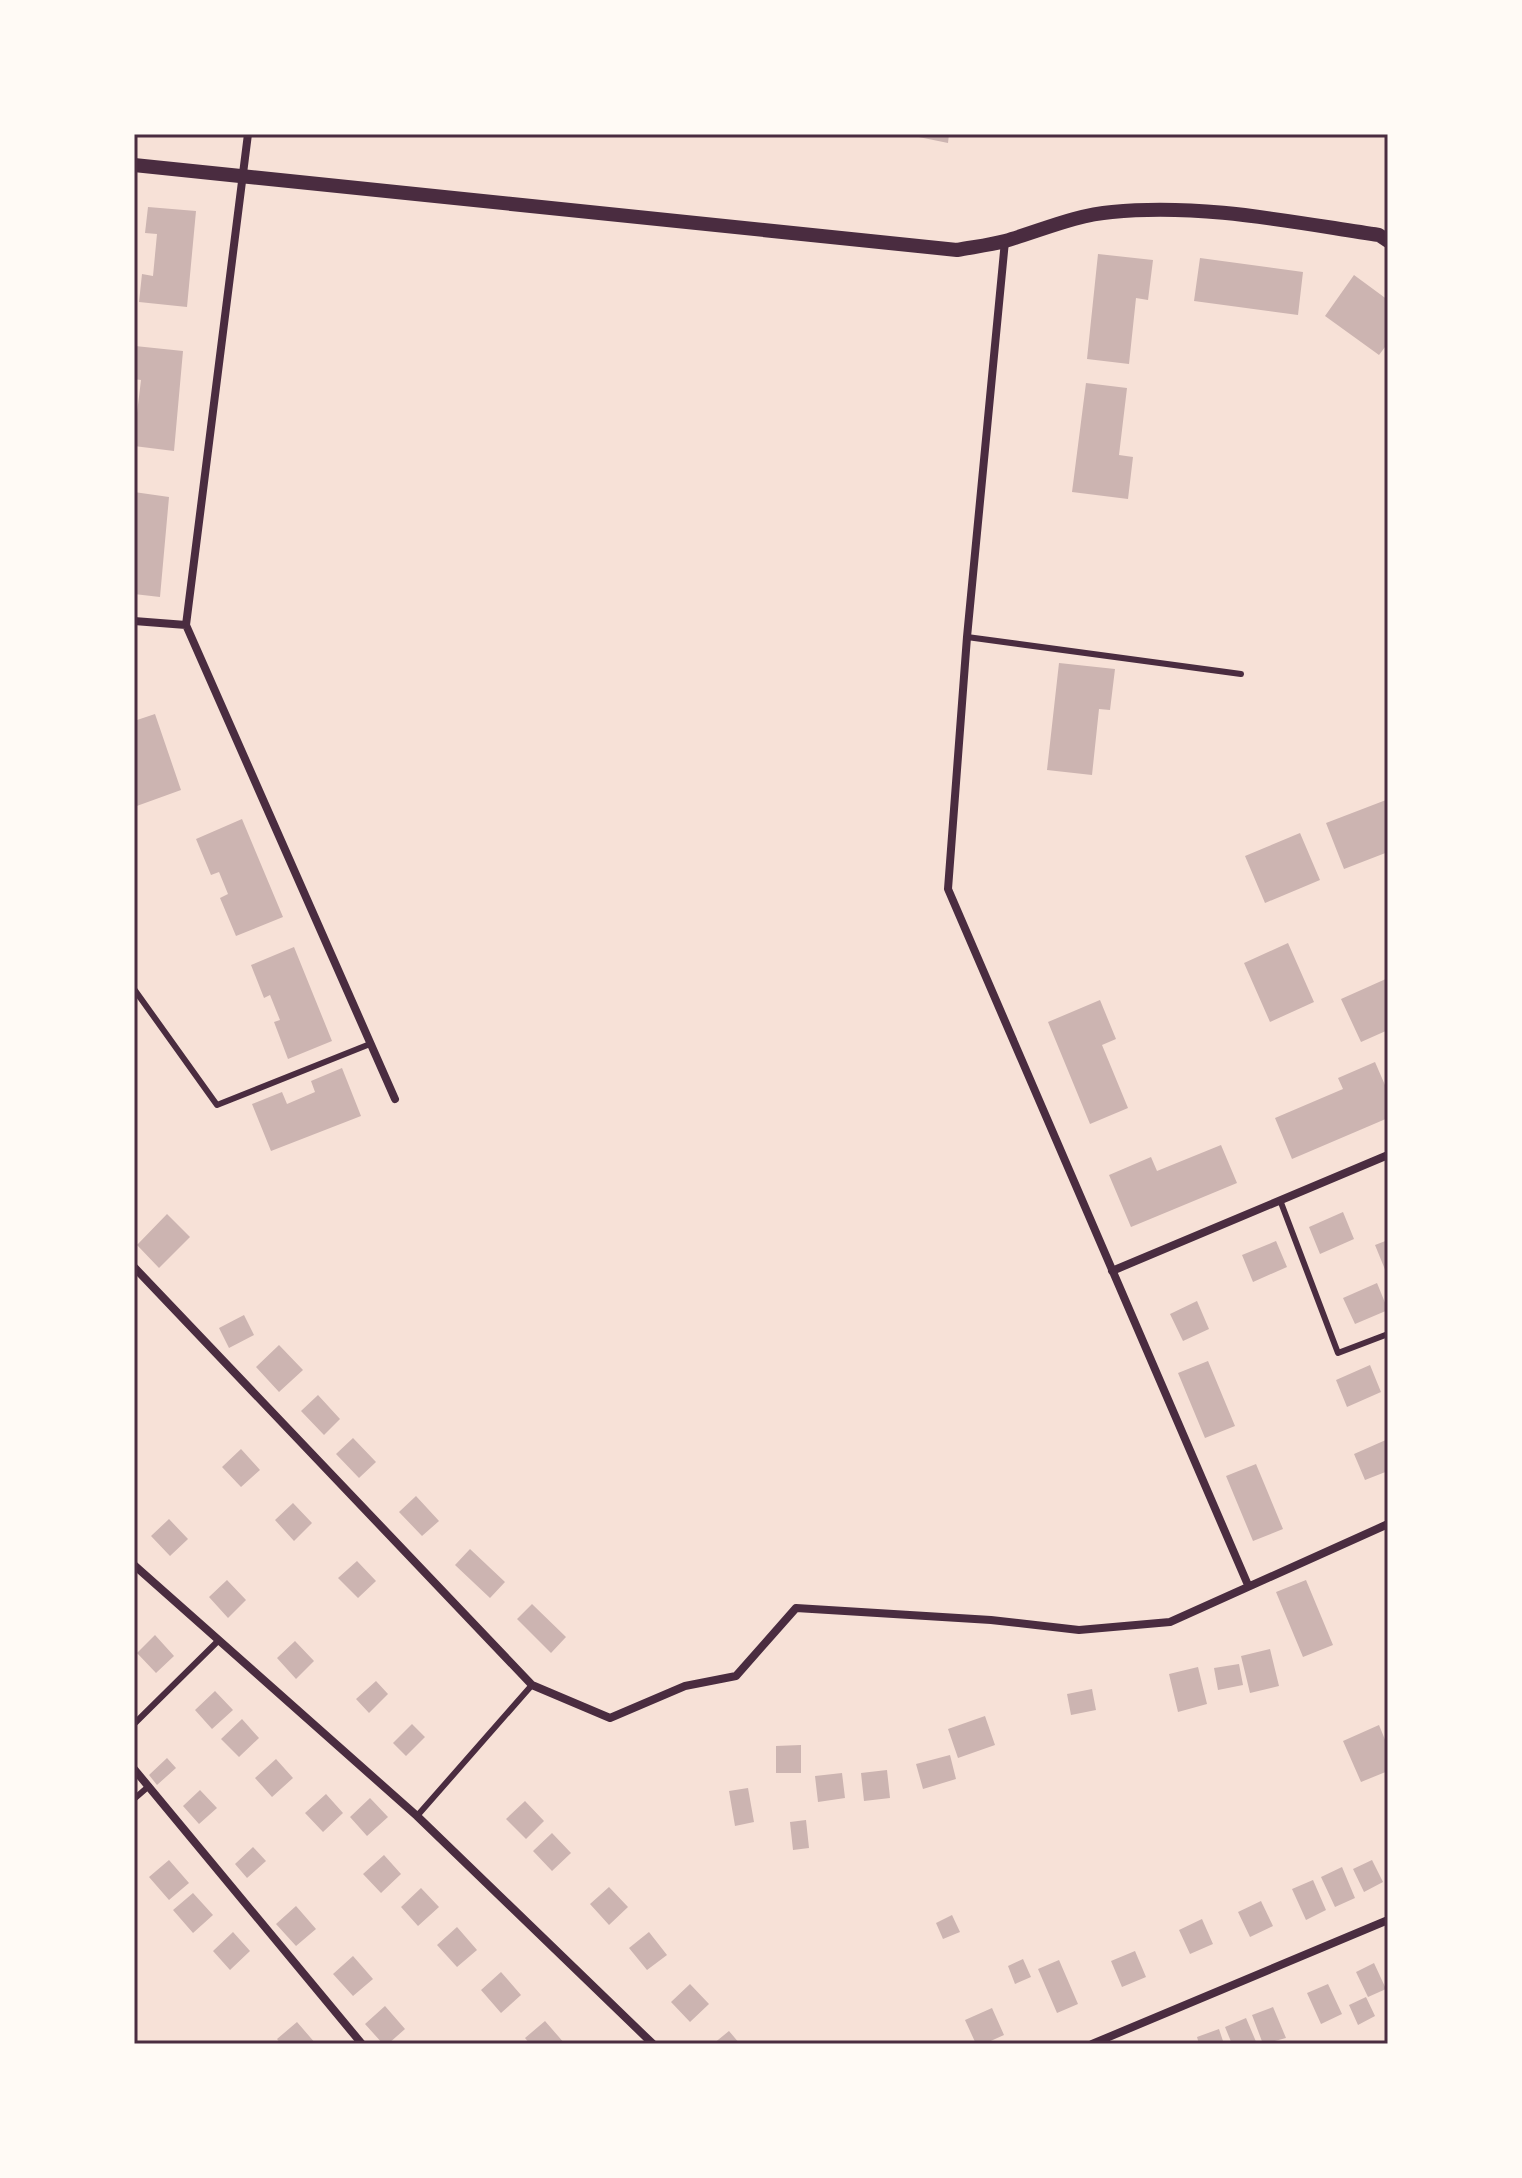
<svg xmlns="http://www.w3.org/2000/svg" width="1522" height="2178" font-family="Manrope,sans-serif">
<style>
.building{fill:#ccb4b1}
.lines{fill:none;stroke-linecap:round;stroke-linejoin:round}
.service{stroke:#4a2c40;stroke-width:6}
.minor{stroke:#4a2c40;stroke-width:8}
.tertiary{stroke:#4a2c40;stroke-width:14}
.neatline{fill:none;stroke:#4a2c40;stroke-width:3}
</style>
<rect width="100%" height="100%" fill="#f7e1d7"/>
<path class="building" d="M904 134H949L948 143Z
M148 207 196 211 187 307 139 302 142 274 153 276 157 234 145 233Z
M1098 254 1153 260 1148 300 1136 298 1129 364 1087 359Z
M1200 258 1303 272 1298 315 1194 301Z
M1354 275 1388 300V343L1379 355 1325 316Z
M135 346 183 351 174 451 134 446V412L137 413 141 380 134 379Z
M1086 383 1127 388 1119 455 1133 457 1128 499 1072 492Z
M134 492 169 497 160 597 134 594Z
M1059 663 1115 669 1110 710 1099 709 1092 775 1047 770Z
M155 714 181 790 134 807V721Z
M1386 800 1388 852 1344 869 1326 823Z
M242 819 283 917 236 936 220 898 228 894 219 872 211 875 196 839Z
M1300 833 1320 880 1265 903 1245 856Z
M1288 943 1314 1002 1270 1022 1244 963Z
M294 947 332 1041 288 1059 274 1022 280 1020 270 995 264 998 251 965Z
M1388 978V1030L1361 1042 1341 999Z
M1100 1000 1116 1039 1102 1045 1128 1108 1090 1124 1048 1022Z
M1375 1062 1388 1092V1118L1292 1159 1275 1118 1343 1089 1338 1078Z
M342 1068 361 1116 271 1151 252 1104 282 1092 287 1104 315 1092 311 1081Z
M1221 1145 1237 1183 1131 1227 1109 1175 1151 1157 1157 1171Z
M1343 1212 1354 1239 1320 1254 1309 1227Z
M167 1214 190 1237 159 1268 137 1245Z
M1388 1240V1271L1386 1272 1375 1245Z
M1276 1241 1287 1267 1253 1282 1242 1255Z
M1377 1283 1388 1310 1355 1324 1343 1298Z
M1197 1301 1209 1329 1183 1341 1170 1314Z
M244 1315 254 1335 229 1348 219 1328Z
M279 1345 303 1370 279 1392 256 1367Z
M1208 1361 1235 1426 1205 1438 1178 1373Z
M1370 1365 1381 1392 1347 1407 1336 1380Z
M318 1395 340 1419 324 1435 301 1411Z
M353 1438 376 1462 359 1478 336 1454Z
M1388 1439V1471L1365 1480 1354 1454Z
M241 1449 260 1470 241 1487 222 1467Z
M1256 1464 1283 1529 1253 1541 1226 1476Z
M416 1496 439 1521 422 1536 399 1512Z
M293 1503 312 1523 294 1541 275 1520Z
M169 1519 188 1539 170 1556 151 1536Z
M470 1549 505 1582 490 1598 455 1565Z
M357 1561 376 1581 358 1598 338 1578Z
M227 1580 246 1600 228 1618 209 1597Z
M1306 1580 1333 1645 1303 1657 1276 1592Z
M532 1604 566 1637 551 1653 517 1619Z
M155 1635 174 1656 156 1673 137 1653Z
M295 1641 314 1661 296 1679 277 1658Z
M1270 1649 1279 1686 1250 1693 1241 1656Z
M1239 1664 1243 1685 1218 1690 1214 1668Z
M1198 1667 1207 1704 1178 1712 1169 1674Z
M376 1681 388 1694 369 1713 356 1699Z
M1092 1689 1096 1710 1071 1715 1067 1694Z
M215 1691 233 1710 212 1729 195 1710Z
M985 1716 995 1745 958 1758 948 1729Z
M242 1719 259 1738 239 1757 221 1739Z
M412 1724 425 1737 406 1756 393 1743Z
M1379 1725 1388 1747V1771L1361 1782 1343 1741Z
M801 1745V1773H776V1746Z
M950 1755 956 1779 923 1789 916 1764Z
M167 1758 176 1768 157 1785 149 1775Z
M276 1759 293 1778 272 1797 255 1778Z
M887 1770 890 1798 864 1801 861 1773Z
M842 1773 845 1798 818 1802 815 1776Z
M748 1788 754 1822 735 1826 729 1791Z
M200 1790 217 1808 199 1824 183 1806Z
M326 1794 343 1813 323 1832 305 1813Z
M370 1798 388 1817 367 1836 350 1817Z
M525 1801 544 1821 526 1839 506 1819Z
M806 1820 809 1848 793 1850 790 1822Z
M552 1833 571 1853 552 1871 533 1851Z
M253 1847 266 1861 247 1878 235 1864Z
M384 1855 401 1874 381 1893 363 1874Z
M169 1860 189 1883 169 1900 149 1877Z
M1372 1860 1383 1882 1364 1892 1353 1869Z
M1342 1867 1355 1898 1335 1907 1321 1877Z
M1313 1880 1326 1910 1306 1920 1292 1889Z
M609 1887 628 1907 609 1925 590 1904Z
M421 1888 439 1907 418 1926 401 1907Z
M193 1893 213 1915 193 1933 173 1910Z
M1261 1901 1273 1926 1250 1937 1238 1912Z
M296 1906 316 1929 296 1946 276 1924Z
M952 1915 960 1932 943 1939 936 1923Z
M1202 1919 1213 1944 1190 1954 1179 1930Z
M457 1927 477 1950 457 1967 437 1945Z
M233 1932 250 1951 230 1970 213 1951Z
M649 1932 667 1955 647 1970 629 1948Z
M1135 1951 1146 1977 1122 1987 1111 1961Z
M353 1956 373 1979 353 1996 333 1974Z
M1023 1959 1031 1977 1015 1984 1008 1966Z
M1059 1960 1078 2004 1057 2013 1038 1969Z
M1374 1963 1386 1989 1368 1997 1356 1972Z
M501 1972 521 1995 501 2013 481 1990Z
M690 1984 709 2004 690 2022 671 2002Z
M1328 1984 1342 2014 1321 2024 1307 1993Z
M1366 1997 1375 2016 1358 2025 1349 2005Z
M385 2006 405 2029 388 2044H383L365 2024Z
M1273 2007 1286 2038 1263 2044 1252 2015Z
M992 2008 1004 2035 984 2044H976L965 2020Z
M1246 2018 1257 2044H1232L1225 2027Z
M545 2021 565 2044H530L525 2038Z
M297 2022 316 2044H281L277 2039Z
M1219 2029 1224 2044H1199L1197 2037Z
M729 2031 740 2044H713Z"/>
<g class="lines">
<path class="service" d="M967 637 1241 674
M134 989 217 1105 370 1044
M1280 1200 1338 1353 1388 1334
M134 1724 219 1640
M134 1799 149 1786
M417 1816 532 1685"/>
<path class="minor" d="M248 134 186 625 395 1099
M1005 241 967 637 948 889 1248 1585
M134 621 186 625
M134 1267 532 1685 610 1718 685 1686 736 1676 796 1608 991 1620 1079 1630 1170 1622 1388 1524
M1112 1271 1388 1155
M134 1565 417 1816 653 2044
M134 1769 362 2044
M1092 2044 1388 1920"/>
<path class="tertiary" d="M134 165 957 250C973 247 990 245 1005 241 1040 231 1075 215 1112 212 1201 203 1291 222 1379 235L1388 241"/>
</g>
<rect width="1522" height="2178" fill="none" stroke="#fffaf5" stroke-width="272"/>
<rect x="136" y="136" width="1250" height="1906" class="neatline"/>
</svg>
